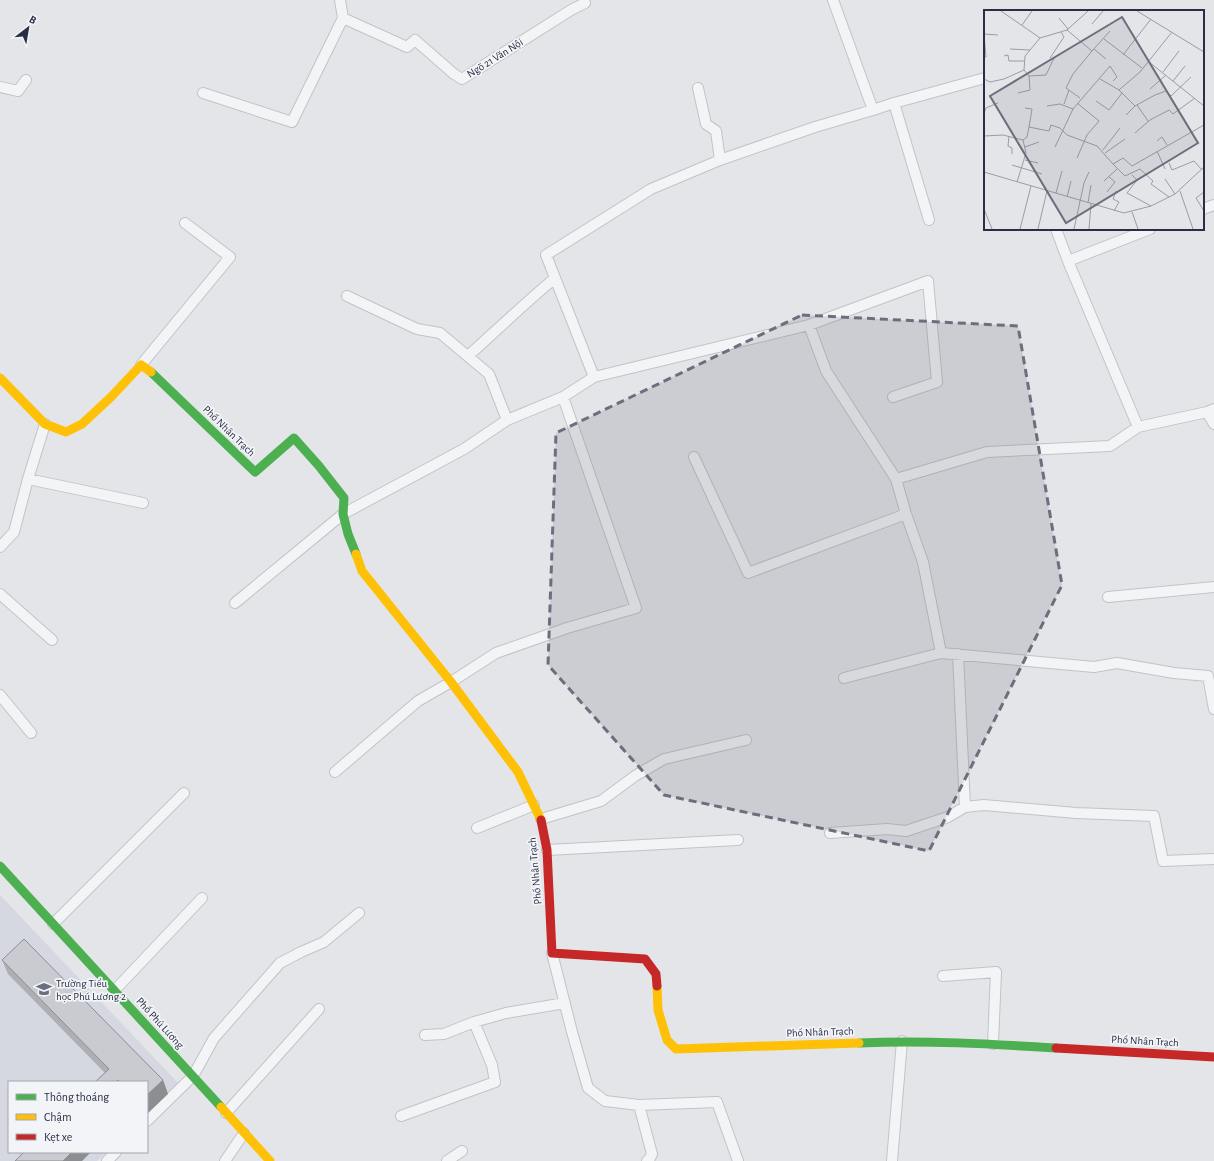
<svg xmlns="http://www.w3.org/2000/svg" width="1214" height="1161" font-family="'Alegreya Sans',sans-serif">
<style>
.built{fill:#d5d8e0}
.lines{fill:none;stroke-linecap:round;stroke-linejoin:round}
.lane-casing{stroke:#c2c3c7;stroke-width:12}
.lane{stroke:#f3f4f6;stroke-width:10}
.fast{stroke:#4caf50;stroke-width:9}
.slow{stroke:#ffc107;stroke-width:9}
.jam{stroke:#c62828;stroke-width:9}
.wall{fill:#aeafb3}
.shaded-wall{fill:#8d8e92}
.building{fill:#cacbd0;stroke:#8d8e92}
.marked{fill:#6a6f7e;fill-opacity:0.2;stroke:#6a6f7e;stroke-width:3;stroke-dasharray:8 5;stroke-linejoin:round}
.labels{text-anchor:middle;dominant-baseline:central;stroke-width:3.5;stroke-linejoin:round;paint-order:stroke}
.street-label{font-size:11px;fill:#282f45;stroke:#f2f4f8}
.poi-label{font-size:11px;fill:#282f45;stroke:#f2f4f8;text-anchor:start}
.inset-road{fill:none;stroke:#999ca7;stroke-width:1}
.view{fill:#6a6f7e;fill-opacity:0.15;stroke:#6a6f7e;stroke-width:2}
.inset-edge{fill:none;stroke:#282f45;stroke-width:2}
</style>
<rect width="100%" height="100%" fill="#e4e5e9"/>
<path class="built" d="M0 895 178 1083 147 1114V1082H9V1152H107L97 1161H0Z"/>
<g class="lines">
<defs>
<path id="lane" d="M340 0 343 18 407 47 415 40 454 74 462 79 571 10 585 3
M0 87 18 91 26 80
M698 88 706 124 716 131 720 160
M203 93 292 122 343 18
M894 103 929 220
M873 110 894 103 985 78
M1203 209 1214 205
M1056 229 1068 261 1138 427
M1068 261 1150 229
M347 296 417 329 440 333 489 374 507 420 563 397 594 377 809 325 928 281 937 382 893 397
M809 325 826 371 896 479 906 514 923 562 941 653
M468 356C497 330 525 303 555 278
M141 365 230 257 185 223
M594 377 546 255 651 189 720 160 815 127 873 110 833 0
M1207 412 1214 424
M694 457 748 573 906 514
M28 479 143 503
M896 479 987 452 1110 446 1138 427 1207 412 1214 409
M0 547 14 532 28 479 45 424
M0 594 52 640
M1108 597 1214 587
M235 603 343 514 464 449 507 420
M958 654 965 807
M844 678 941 653 1094 667 1117 663 1174 673 1208 676 1214 709
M0 695 31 733
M335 772 418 701 451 682 496 653 567 628 636 608 563 397
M541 819 601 801 635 776 664 759 746 740
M477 828 534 805
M830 833 887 829 906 831 948 817 965 807 984 805 1076 813 1154 816 1163 861 1214 859
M547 850 738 840
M53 924 184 793
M552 953 572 1032 588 1088 605 1101 639 1105 717 1102 738 1161
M943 976 996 972 993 1044
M114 991 202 898
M425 1035 444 1034 474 1022 506 1013 565 1003
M639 1105 652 1154 650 1158 647 1161
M226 1113 319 1009
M401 1116 495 1082 492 1065 474 1022
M147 1121 193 1076 214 1038 280 963 301 952 324 942 359 913
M107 1161 116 1152
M225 1161 244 1133
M447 1161 462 1151
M892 1161 902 1041"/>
</defs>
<use href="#lane" class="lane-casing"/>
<use href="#lane" class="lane"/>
<path class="fast" d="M151 372 255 472 294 438 319 466 344 498 343 514 348 534 356 554
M0 866 221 1107
M859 1043C925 1040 991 1044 1056 1048"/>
<path class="slow" d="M0 378 45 424 66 432 82 424 111 397 141 365 151 372
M356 554 362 571 451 682 518 772 541 820
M657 986 658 1010 667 1040 676 1049 859 1043
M221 1107 270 1161"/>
<path class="jam" d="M541 820 547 850 552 953 645 959 656 974 657 986
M1056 1048 1214 1057"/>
</g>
<path class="wall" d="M2 960 163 1080 168 1094 147 1082H95L105 1073 8 974Z"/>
<path class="shaded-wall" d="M163 1080 168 1094 147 1114V1095Z
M72 1152H91L82 1161H63Z"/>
<path class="building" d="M24 939 163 1080 147 1095V1082H120L118 1080 115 1082H95L109 1069 2 960Z
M24 1152H72L63 1161H15Z"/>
<path class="marked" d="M802 315 1018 326 1062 585 929 851 664 795 548 665 556 433Z"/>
<defs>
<symbol id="school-bare" viewBox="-9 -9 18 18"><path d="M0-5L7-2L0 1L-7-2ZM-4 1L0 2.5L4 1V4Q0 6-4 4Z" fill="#6a6f7e" stroke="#f2f4f8" stroke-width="2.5" paint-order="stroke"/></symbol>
</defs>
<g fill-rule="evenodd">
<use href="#school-bare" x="33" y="978" width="22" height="22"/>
</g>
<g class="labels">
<g class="street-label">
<text transform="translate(495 58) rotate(-32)">Ngõ 21 Văn Nội</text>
<text transform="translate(229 431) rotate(44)">Phố Nhân Trạch</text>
<text transform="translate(535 871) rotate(-95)">Phố Nhân Trạch</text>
<text transform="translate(160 1023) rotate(48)">Phố Phú Lương</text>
<text transform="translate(820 1032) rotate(-2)">Phố Nhân Trạch</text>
<text transform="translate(1145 1041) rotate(3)">Phố Nhân Trạch</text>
</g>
<g class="poi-label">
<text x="56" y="983">Trường Tiểu<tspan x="56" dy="13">học Phú Lương 2</tspan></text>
</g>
</g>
<g transform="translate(984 10)">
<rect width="220" height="220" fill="#e4e5e9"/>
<path class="inset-road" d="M17 1 56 28M153 1 220 42M75 8 84 19M108 14 119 1M38 15 48 1M83 20 108 41 89 64 82 78 96 88M0 24 14 25M120 29 158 58M26 39 46 40M110 39 122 49M108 41 126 21M139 45 167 9M20 46 24 45 25 51H40M0 47H2L0 24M66 48 80 27 77 22M165 52 220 96M40 60 41 46 56 28 83 20 104 1M179 62 195 41M0 69 6 72 20 69 40 60 45 66 62 65 70 48M116 69 135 80 151 96M189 71 201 56M166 79 182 65M135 80 156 62 188 22M34 83 46 80 45 66M112 91 125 100 138 83M80 94 85 80M153 95 164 111M63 96 76 94 89 99 126 56 133 67 129 71M41 98 48 99 45 117M0 103 2 98 14 93M142 105 151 96 171 85 182 81 187 86 207 67M151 123 166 110 185 100 189 104 211 88M0 126 19 125 39 130 43 127 45 117 65 121 67 115 76 118 83 125 113 136 129 154 139 148 148 156 220 115M25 126 24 136 28 138V144M173 131 178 127 183 135M41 137 55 132M71 137 89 99M119 140 136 118M173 141 181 159M121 143 141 129M93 148 103 125 115 111 93 93M41 150 54 153M185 153 188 160 210 151 218 160M129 154 141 166 156 159 169 171 167 174 185 187M28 155 58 164M0 162 140 203 167 196 191 184 220 157M148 165 153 170 143 183 167 196M181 169 191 184M120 171 133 159M33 172 42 143 39 130M196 181 209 219M123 182 131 172 125 167M220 182 212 188 220 201M72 183 78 161M83 187 87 171M104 193 107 175M0 199 8 219M130 201 135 192 129 189 132 181M148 202 154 219M36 219 47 176M54 219 63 181M90 219 100 173 105 162M105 219 107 194"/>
<path class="view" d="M138 7 214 133 82 213 6 86Z"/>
<rect width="220" height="220" class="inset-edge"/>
</g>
<rect x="8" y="1081" width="140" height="72" fill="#f2f4f8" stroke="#a1a5b0"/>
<rect x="16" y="1094" width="20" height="6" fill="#4caf50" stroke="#a1a5b0"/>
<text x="44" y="1101" font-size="12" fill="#282f45">Thông thoáng</text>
<rect x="16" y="1114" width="20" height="6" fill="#ffc107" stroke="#a1a5b0"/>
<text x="44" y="1121" font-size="12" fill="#282f45">Chậm</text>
<rect x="16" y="1134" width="20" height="6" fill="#c62828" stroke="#a1a5b0"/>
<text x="44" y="1141" font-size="12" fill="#282f45">Kẹt xe</text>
<g transform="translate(28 28) rotate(31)" stroke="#f2f4f8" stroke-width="3" paint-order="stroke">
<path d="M0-3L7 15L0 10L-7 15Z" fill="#282f45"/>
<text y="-6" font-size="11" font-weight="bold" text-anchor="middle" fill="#282f45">B</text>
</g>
</svg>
